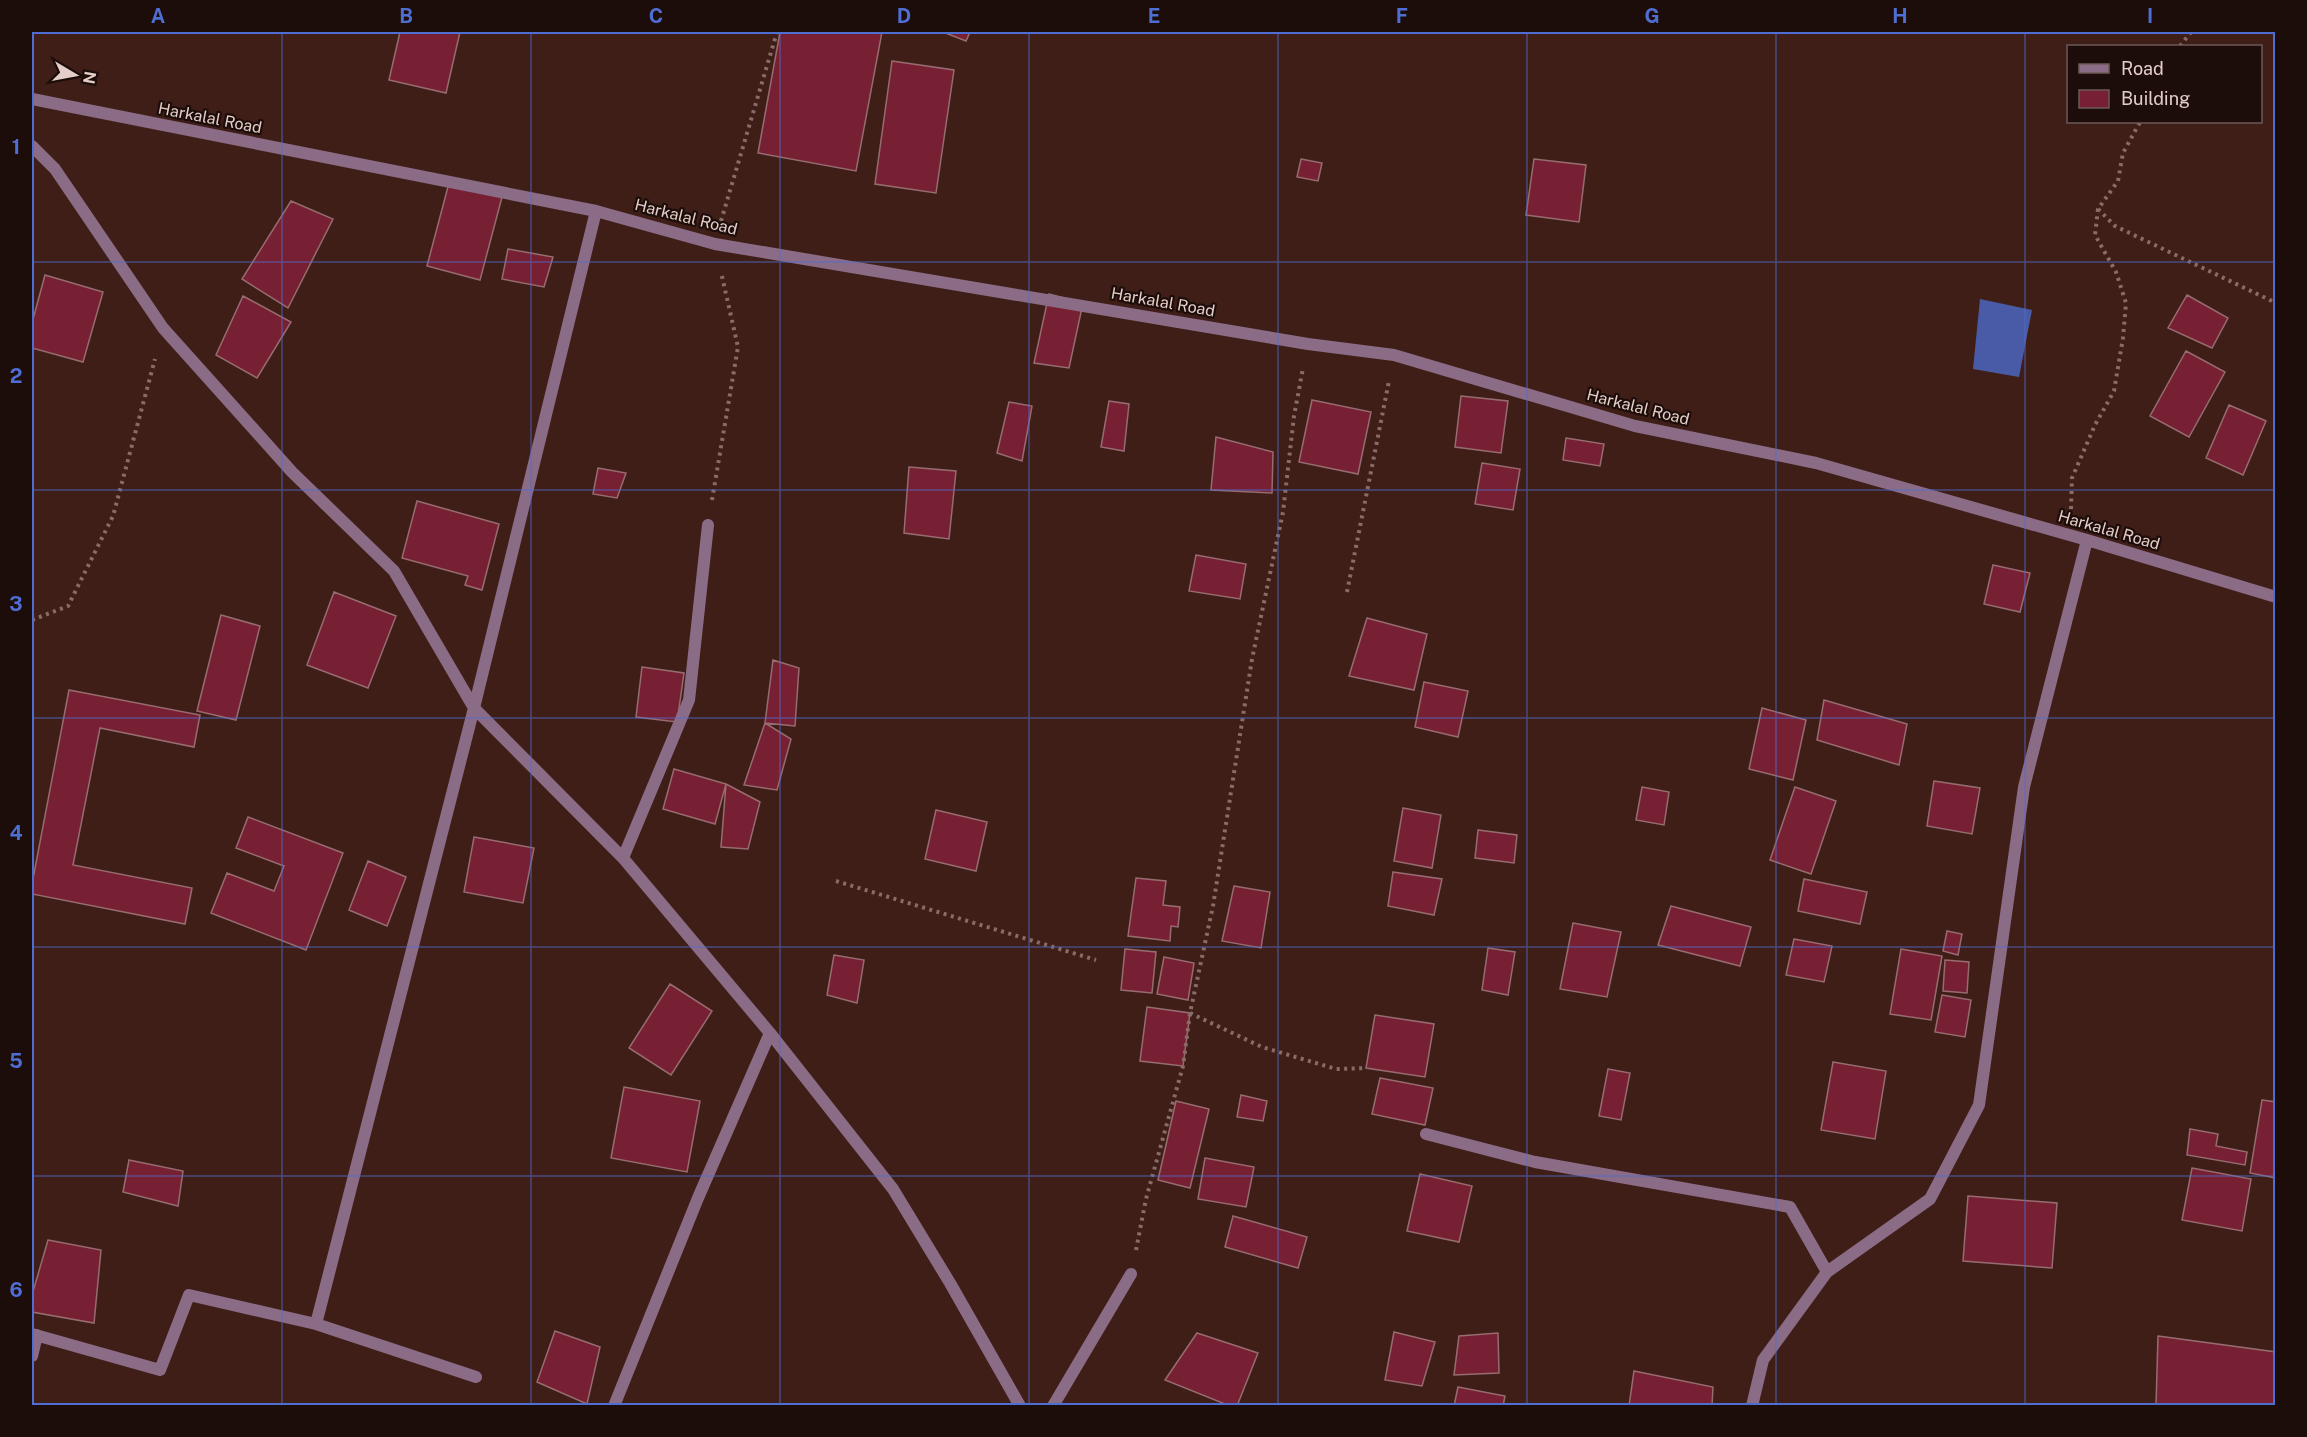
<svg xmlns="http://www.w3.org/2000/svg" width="2307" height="1437" font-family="'Public Sans',sans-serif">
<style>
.forest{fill:#495ba6}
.building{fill:#771f33;stroke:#966c71;stroke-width:1.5}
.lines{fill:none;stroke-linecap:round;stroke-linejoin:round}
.path{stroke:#896c67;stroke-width:4;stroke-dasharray:3 4.5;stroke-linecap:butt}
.street{stroke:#8b6c86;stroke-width:12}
.grid{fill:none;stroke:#4f6ed4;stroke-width:1.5;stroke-opacity:0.55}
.labels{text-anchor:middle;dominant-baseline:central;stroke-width:4.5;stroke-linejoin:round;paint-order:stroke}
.street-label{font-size:16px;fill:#e5cec9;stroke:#1c0d0a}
.neatline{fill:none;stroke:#4f6ed4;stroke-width:2}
.grid-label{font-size:20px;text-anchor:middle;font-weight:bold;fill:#4f6ed4}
</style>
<rect width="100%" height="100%" fill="#401e18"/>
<path class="forest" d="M1980 299 2032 310 2019 377 1973 369Z"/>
<path class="building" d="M400 32H460L446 93 389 80Z
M780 32H882L856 171 758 153Z
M943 32H970L966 41Z
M892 61 954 70 936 193 875 184Z
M1301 159 1322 163 1318 181 1297 177Z
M1534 159 1586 165 1579 222 1526 215Z
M449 183 502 197 480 280 427 266Z
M291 201 333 219 288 308 242 279Z
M508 249 553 257 544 287 502 279Z
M45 275 103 292 83 362 32 348V323Z
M1049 294 1083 303 1069 368 1034 363Z
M2187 295 2228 318 2212 348 2168 328Z
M243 296 291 322 257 378 216 355Z
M2186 351 2225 372 2189 437 2150 416Z
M1461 396 1508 401 1501 453 1455 447Z
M1312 400 1371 412 1358 474 1299 462Z
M1109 401 1129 404 1124 451 1101 447Z
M1009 402 1032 406 1022 461 997 453Z
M2229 405 2266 421 2243 475 2206 458Z
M1216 437 1273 452 1272 493 1211 490Z
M1566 438 1604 444 1600 466 1563 460Z
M1482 463 1520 469 1513 510 1475 504Z
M909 467 956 471 949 539 904 533Z
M598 468 626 473 617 498 593 494Z
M417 501 499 524 482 590 465 585 468 576 402 558Z
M1196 555 1246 564 1240 599 1189 591Z
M1993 565 2030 573 2020 612 1984 604Z
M334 592 396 616 368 688 307 665Z
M221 615 260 626 236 720 197 711Z
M1367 618 1427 634 1414 690 1349 676Z
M773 660 799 668 795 726 765 723Z
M642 667 684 673 677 722 636 717Z
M1424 682 1468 691 1458 737 1415 727Z
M69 690 200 715 194 747 100 728 73 865 192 888 185 924 32 894V884Z
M1824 700 1907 724 1899 765 1817 740Z
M1762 708 1806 720 1793 780 1749 769Z
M765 723 791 739 777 790 744 785Z
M674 769 726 784 715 824 663 809Z
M1934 781 1980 788 1972 834 1927 826Z
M726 784 760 802 748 849 721 847Z
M1642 787 1669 792 1664 825 1636 820Z
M1795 787 1836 801 1811 874 1770 860Z
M1403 808 1441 815 1432 868 1394 861Z
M936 810 987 822 976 871 925 859Z
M248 817 343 853 306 950 211 913 227 873 274 891 284 866 236 848Z
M1478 830 1517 835 1514 863 1475 858Z
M474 837 534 848 523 903 464 892Z
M368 861 406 877 387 926 349 910Z
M1393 872 1442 879 1434 915 1388 906Z
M1136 878 1166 881 1163 905 1180 907 1178 927 1171 926 1170 941 1128 936Z
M1804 879 1867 892 1860 924 1798 911Z
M1234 886 1270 892 1261 948 1222 941Z
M1671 906 1751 927 1740 966 1658 945Z
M1573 923 1621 932 1607 997 1560 989Z
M1947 931 1962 934 1958 955 1943 951Z
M1794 939 1832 946 1824 982 1786 975Z
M1488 948 1515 952 1508 995 1482 990Z
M1125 949 1156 952 1152 993 1121 990Z
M1901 949 1942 956 1931 1020 1890 1014Z
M834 955 864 960 857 1003 827 995Z
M1164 957 1194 963 1188 1000 1157 994Z
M1945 960 1969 962 1967 993 1943 991Z
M670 984 712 1011 671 1075 629 1048Z
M1942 995 1971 1000 1965 1037 1935 1032Z
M1147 1007 1190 1013 1183 1066 1140 1061Z
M1375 1015 1434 1024 1425 1077 1366 1068Z
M1833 1062 1886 1071 1875 1139 1821 1130Z
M1608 1069 1630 1073 1621 1120 1599 1116Z
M1380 1078 1433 1088 1425 1125 1372 1114Z
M624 1087 700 1101 687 1172 611 1158Z
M1241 1095 1267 1101 1263 1121 1237 1117Z
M2262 1100 2276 1102V1178L2250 1173Z
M1176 1101 1209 1109 1190 1188 1158 1180Z
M2190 1129 2218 1134 2216 1146 2247 1152 2245 1165 2187 1155Z
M1205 1158 1254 1167 1246 1207 1198 1199Z
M129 1160 183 1171 178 1206 123 1192Z
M2192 1168 2251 1179 2242 1231 2182 1220Z
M1420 1174 1472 1186 1459 1242 1407 1231Z
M1968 1196 2057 1203 2052 1268 1963 1261Z
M1233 1216 1307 1237 1298 1268 1225 1247Z
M48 1240 101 1250 94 1323 32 1312V1295Z
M555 1331 600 1347 587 1404 537 1382Z
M1394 1332 1435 1342 1422 1386 1385 1380Z
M1197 1333 1258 1353 1237 1406H1230L1165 1380Z
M1498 1333 1499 1373 1454 1375 1459 1336Z
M2158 1336 2276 1352V1406H2156Z
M1634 1371 1713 1387 1712 1406H1629Z
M1458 1387 1505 1396 1503 1406H1454Z"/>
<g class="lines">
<path class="path" d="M2180 46 2191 32
M2098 209 2115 226 2276 303
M721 221 777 32
M712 500 738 347 721 272
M2071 509 2072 478 2095 425 2114 391 2123 338 2126 303 2116 272 2095 235 2098 209 2118 181 2123 153 2140 122
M1347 592 1389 381
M32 620 68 606 113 516 155 359
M836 881 1096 960
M1190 1013 1262 1047 1336 1069 1366 1068
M1136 1250 1146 1199 1183 1066 1190 1013 1213 906 1252 659 1283 512 1294 416 1303 368"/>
<path class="street" d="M32 99 596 211 715 244 1308 344 1394 355 1635 426 1816 463 2087 540 2276 597
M32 146 55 169 163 328 292 472 394 571 474 708 623 858 770 1033 893 1189 950 1283 1020 1406
M623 858 689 700 708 525
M1426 1134 1535 1162 1790 1207 1827 1272
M316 1324 474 708 596 211
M32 1334 160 1370 189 1295 316 1324 476 1377
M32 1356 37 1335
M614 1406 698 1198 770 1033
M1053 1406 1131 1274
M1752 1406 1763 1360 1827 1272 1930 1199 1979 1105 2024 787 2087 540"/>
</g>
<path class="grid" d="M282 32V1406M531 32V1406M780 32V1406M1029 32V1406M1278 32V1406M1527 32V1406M1776 32V1406M2025 32V1406M32 262H2276M32 490H2276M32 718H2276M32 947H2276M32 1176H2276"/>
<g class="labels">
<g class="street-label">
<text transform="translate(210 118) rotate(11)">Harkalal Road</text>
<text transform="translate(686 217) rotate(14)">Harkalal Road</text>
<text transform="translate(1163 302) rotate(10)">Harkalal Road</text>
<text transform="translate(1638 407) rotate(14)">Harkalal Road</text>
<text transform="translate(2109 530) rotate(16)">Harkalal Road</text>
</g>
</g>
<rect width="2307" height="1437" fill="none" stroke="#1c0d0a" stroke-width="66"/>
<rect x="2067" y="45" width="195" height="78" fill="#1c0d0a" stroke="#6c5a56" stroke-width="1.5"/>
<rect x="2079" y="64" width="30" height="9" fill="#8b6c86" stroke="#6c5a56" stroke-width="1.5"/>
<text x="2121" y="75" font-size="18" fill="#e5cec9">Road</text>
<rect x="2079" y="90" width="30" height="18" fill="#771f33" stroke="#6c5a56" stroke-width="1.5"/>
<text x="2121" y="105" font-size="18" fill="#e5cec9">Building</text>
<g transform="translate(75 75) rotate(100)" stroke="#1c0d0a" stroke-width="4.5" paint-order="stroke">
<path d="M0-4.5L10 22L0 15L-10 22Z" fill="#e5cec9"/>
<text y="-9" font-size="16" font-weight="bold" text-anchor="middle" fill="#e5cec9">N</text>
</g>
<rect x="33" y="33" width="2241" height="1371" class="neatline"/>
<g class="grid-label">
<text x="158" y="23">A</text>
<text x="406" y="23">B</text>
<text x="656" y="23">C</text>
<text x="904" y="23">D</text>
<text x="1154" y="23">E</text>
<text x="1402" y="23">F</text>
<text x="1652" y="23">G</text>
<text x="1900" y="23">H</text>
<text x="2150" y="23">I</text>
<text x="16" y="154">1</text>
<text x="16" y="383">2</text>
<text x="16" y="611">3</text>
<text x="16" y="840">4</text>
<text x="16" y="1068">5</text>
<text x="16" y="1297">6</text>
</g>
</svg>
